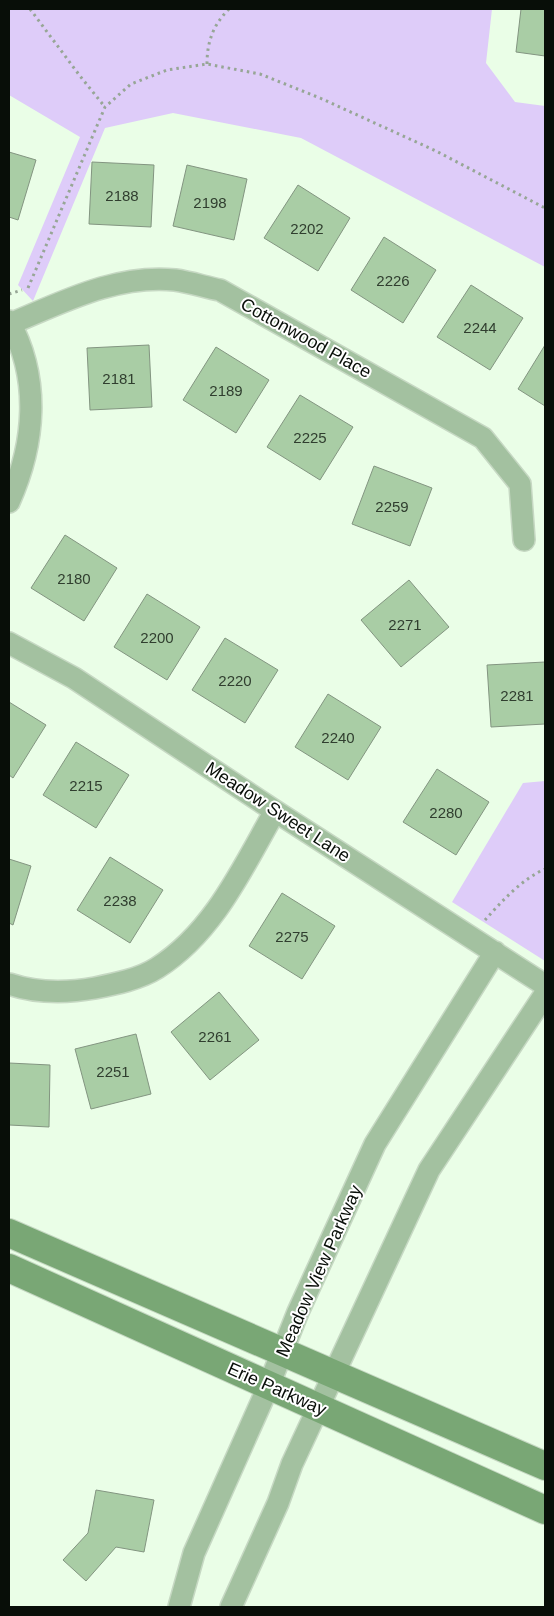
<svg xmlns="http://www.w3.org/2000/svg" width="554" height="1616" font-family="Arial,sans-serif">
<style>
.green{fill:#deccf9}
.building{fill:#a9cda5;stroke:#839581}
.lines{fill:none;stroke-linecap:round;stroke-linejoin:round}
.minor-casing{stroke:#c6d8c3;stroke-width:24}
.secondary-casing{stroke:#c6d8c3;stroke-width:30}
.path{stroke:#97a696;stroke-width:3;stroke-dasharray:2.5 4;stroke-linecap:butt}
.minor{stroke:#a3c1a0;stroke-width:21}
.secondary{stroke:#79a775;stroke-width:28}
.labels{text-anchor:middle;dominant-baseline:central;stroke-width:4;stroke-linejoin:round;paint-order:stroke}
.number-label{font-size:15px;fill:#303e2f}
.street-label{font-size:18px;fill:#080e08;stroke:#fff}
</style>
<rect width="100%" height="100%" fill="#eafee7"/>
<path class="green" d="M9 9H492L486 63 515 102 545 106V267L301 138 173 113 105 128 33 301 18 285 80 137 9 95Z
M545 781V961L452 902 523 783Z"/>
<path class="building" d="M521 9H545V56L516 52Z
M9 152 36 160 18 220 9 217Z
M92 162 154 165 151 227 89 224Z
M187 165 247 179 234 240 173 226Z
M298 185 350 218 318 271 264 238Z
M384 237 436 270 403 323 351 290Z
M471 285 523 318 490 370 437 337Z
M149 345 152 407 90 410 87 348Z
M545 345V406L518 389Z
M216 347 269 380 236 433 183 400Z
M300 395 353 427 320 480 267 447Z
M374 466 432 488 410 546 352 524Z
M65 535 117 568 84 621 31 588Z
M409 580 449 627 401 667 361 620Z
M147 594 200 627 167 680 114 647Z
M225 638 278 670 245 723 192 690Z
M545 662V724L491 727 487 665Z
M328 694 381 727 348 780 295 747Z
M9 702 46 725 13 778 9 775Z
M76 742 129 775 96 828 43 795Z
M437 769 489 802 456 855 403 822Z
M110 857 163 890 130 943 77 910Z
M9 859 31 866 13 925 9 923Z
M282 893 335 926 302 979 249 946Z
M219 992 259 1040 210 1080 171 1032Z
M136 1034 151 1094 91 1109 75 1049Z
M9 1063 50 1065 49 1127 9 1125Z
M96 1490 154 1500 144 1552 116 1547 86 1581 63 1560 88 1533Z"/>
<g class="lines">
<defs>
<path id="minor" d="M9 321C41 379 35 444 9 502
M10 324C63 302 116 274 175 280 190 282 205 287 220 290L483 438 520 484 524 540
M9 643 74 678 275 811 545 985
M9 984C36 993 67 993 95 988 115 984 140 979 157 968 214 932 243 867 275 811
M179 1607 194 1553 269 1385 298 1312 375 1144 495 952
M231 1607 278 1503 292 1464 429 1170 545 994"/>
<path id="secondary" d="M9 1233 545 1466
M9 1268 545 1510"/>
</defs>
<use href="#minor" class="minor-casing"/>
<use href="#secondary" class="secondary-casing"/>
<path class="path" d="M30 9 80 76 105 107
M207 64C207 42 213 25 229 9
M28 288 105 107 131 84 167 70 207 64 260 74 320 98 436 151 545 208
M9 294 22 290
M485 920C502 901 522 879 545 869"/>
<use href="#minor" class="minor"/>
<use href="#secondary" class="secondary"/>
</g>
<g class="labels">
<g class="number-label">
<text x="122" y="195">2188</text>
<text x="210" y="202">2198</text>
<text x="307" y="228">2202</text>
<text x="393" y="280">2226</text>
<text x="480" y="327">2244</text>
<text x="119" y="378">2181</text>
<text x="226" y="390">2189</text>
<text x="310" y="437">2225</text>
<text x="392" y="506">2259</text>
<text x="74" y="578">2180</text>
<text x="405" y="624">2271</text>
<text x="157" y="637">2200</text>
<text x="235" y="680">2220</text>
<text x="517" y="695">2281</text>
<text x="338" y="737">2240</text>
<text x="86" y="785">2215</text>
<text x="446" y="812">2280</text>
<text x="120" y="900">2238</text>
<text x="292" y="936">2275</text>
<text x="215" y="1036">2261</text>
<text x="113" y="1071">2251</text>
</g>
<g class="street-label">
<text transform="translate(306 338) rotate(29)">Cottonwood Place</text>
<text transform="translate(278 812) rotate(33)">Meadow Sweet Lane</text>
<text transform="translate(319 1271) rotate(-66)">Meadow View Parkway</text>
<text transform="translate(277 1389) rotate(24)">Erie Parkway</text>
</g>
</g>
<rect width="554" height="1616" fill="none" stroke="#080e08" stroke-width="20"/>
</svg>
